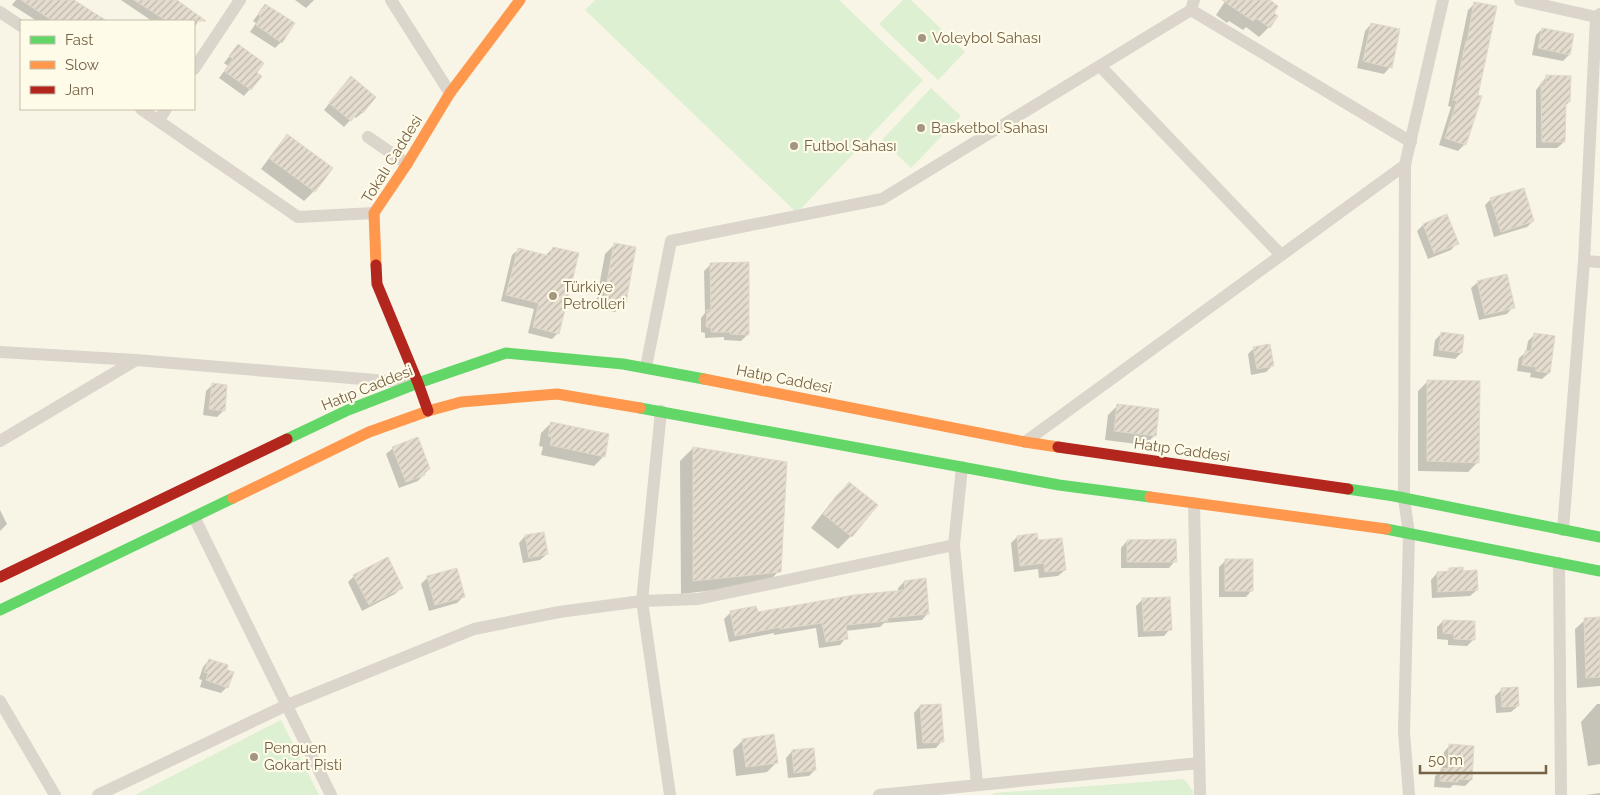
<svg xmlns="http://www.w3.org/2000/svg" width="1600" height="795" font-family="Raleway,sans-serif">
<style>
.park{fill:#ddf0d1}
.shadow{fill:#0003}
.building{fill:url(#building-hatch);stroke:#e1d9c9}
.lines{fill:none;stroke-linecap:round;stroke-linejoin:round}
.street{stroke:#dbd5cb;stroke-width:12}
.fast{stroke:#63d668;stroke-width:11}
.slow{stroke:#ff974d;stroke-width:11}
.jam{stroke:#b3261e;stroke-width:11}
.poi-dot{fill:#a4957e;stroke:#fffbe9;stroke-width:2}
.labels{text-anchor:middle;dominant-baseline:central;stroke-width:4.5;stroke-linejoin:round;paint-order:stroke}
.poi-label{font-size:15px;fill:#766246;stroke:#fffbe9;text-anchor:start}
.street-label{font-size:15px;fill:#766246;stroke:#fffbe9}
</style>
<defs>
<pattern id="building-hatch" width="6" height="6" patternUnits="userSpaceOnUse" patternTransform="scale(1.25)"><rect width="6" height="6" fill="#e4ddcf"/><path d="M-1 1l2-2M0 6l6-6M5 7l2-2" fill="none" stroke="#bdb7aa"/></pattern>
</defs>
<rect width="100%" height="100%" fill="#f8f5e7"/>
<path class="park" d="M595 0H839L923 80 797 213 585 10Z
M903 0H911L965 52 938 80 879 24Z
M931 88 961 116 911 168 882 140Z
M281 720 319 795H135Z
M1184 779 1193 791V795H992L994 793Z"/>
<path class="shadow" d="M16 0H74L105 21H37L12 5Z
M121 0H175L200 18 194 28V21H152Z
M295 0H314L306 8Z
M1226 0H1268L1272 14 1269 27 1259 37 1246 27 1243 30 1229 21 1227 23 1216 15Z
M1475 3 1465 144 1458 151 1439 145 1451 107 1448 106 1468 10Z
M265 5 281 42 275 48 250 32 256 23 253 21Z
M1371 24 1390 67 1384 74 1357 68 1365 31Z
M1542 29 1569 55 1563 61 1532 55 1536 35Z
M238 45 255 73 250 89 244 96 219 78 228 66 224 63Z
M1547 76 1569 102 1564 107V142L1557 148H1536V90Z
M345 84 363 112 356 118 354 116 344 127 324 110Z
M287 136 331 168 314 191 304 201 261 169 278 146Z
M1491 199 1533 221 1527 227 1494 237 1485 205Z
M1423 225 1457 243 1451 250 1428 259 1417 231Z
M615 244 625 303 615 312 595 308 605 254Z
M553 248 558 333 552 339 528 333 534 309 501 301 512 255 518 250 547 257V254Z
M710 265 748 334 741 341 724 340V337L705 338V333L701 332V318L705 313 704 271Z
M1478 282 1513 307 1507 314 1479 320 1471 288Z
M1442 333 1461 353 1455 359 1433 356 1435 340Z
M1534 335 1549 373 1542 379 1530 377 1531 373 1517 371 1519 358 1526 352 1528 341Z
M1254 348 1272 366 1266 372 1251 375 1248 354Z
M1428 381 1478 462 1468 472 1418 471V391Z
M212 385 224 410 217 417 203 415 206 391Z
M1118 405 1155 435 1145 445 1105 440 1108 415Z
M551 423 604 456 594 466 541 455 543 447 539 446 541 433Z
M393 448 429 469 418 481 399 488 386 454Z
M693 448 779 571 766 584 681 594 680 461Z
M849 483 876 505 851 536 838 549 811 528 836 496Z
M0 510 7 524 0 531Z
M525 536 547 554 540 560 523 563 519 543Z
M1017 537 1037 542 1065 570 1058 576 1039 578 1038 569 1014 572 1011 543Z
M1127 541 1175 561 1169 568H1121V548Z
M1226 560 1252 590 1246 597H1219V567Z
M1450 569 1462 572 1477 590 1470 596 1432 598 1431 580 1437 573H1446Z
M354 576 402 587 395 594 362 611 348 582Z
M428 577 464 596 457 603 429 611 421 584Z
M904 582 928 613 922 620 884 623 880 627 845 631 846 638 840 645 819 648 816 628 774 635V633L729 642 724 619 731 612 757 613 898 591V588Z
M1143 599 1170 629 1164 636 1138 637 1136 606Z
M1600 619V686L1577 688 1575 629 1585 620Z
M1443 621 1474 639 1467 646 1448 645V640L1437 639V627Z
M209 660 227 687 221 693 200 687 202 680 199 679 203 667Z
M1502 689 1518 706 1511 712 1496 713 1495 696Z
M1597 704H1600V764L1588 766 1581 722Z
M920 706 942 741 936 748 917 749 914 713Z
M743 740 776 763 767 772 736 776 733 750Z
M1450 745 1471 780 1465 786 1453 785 1450 788 1434 787 1435 776 1442 770 1444 752Z
M813 749 815 770 809 776 788 778 786 758 792 751Z
M1600 793V795H1586Z"/>
<path class="building" d="M21 0H74L107 21H53Z
M134 0H177L206 21H167Z
M1222 0H1270L1278 6 1274 13 1278 16 1270 28 1256 18 1253 21Z
M1474 2 1497 6 1478 95 1482 96 1466 145 1445 138 1457 101 1453 100 1466 41 1467 42Z
M265 4 295 23 282 43 256 25 261 16 258 14Z
M1371 23 1400 29 1392 68 1363 61Z
M1542 28 1574 34 1570 55 1538 48Z
M238 44 264 63 257 73 262 76 251 90 224 71 233 59 229 56Z
M1546 75 1571 76 1570 102H1566L1565 142H1542L1541 82H1546Z
M351 76 376 97 363 113 360 110 351 121 329 103Z
M287 134 333 168 315 192 270 159Z
M1524 188 1534 221 1501 232 1490 198Z
M1447 214 1459 244 1434 253 1423 224Z
M614 243 636 247 626 303 604 299Z
M553 247 579 253 559 334 533 327 539 303 506 295 518 248 550 256Z
M749 262V335L730 334V332H711V327H706L707 310H711L710 263Z
M1507 274 1515 308 1485 315 1477 281Z
M1441 332 1464 335 1462 353 1439 350Z
M1534 333 1555 336 1550 373 1536 371V367L1522 365 1525 351H1531Z
M1270 344 1274 366 1257 369 1253 347Z
M1427 380 1480 381 1479 463 1427 461Z
M212 383 227 385 225 411 209 409Z
M1117 404 1159 409 1156 436 1114 431Z
M551 422 609 434 605 457 550 445 552 437 548 436Z
M418 437 430 469 424 472 425 475 406 482 392 447Z
M693 447 787 462 781 572 693 581Z
M849 482 878 505 852 537 823 514Z
M544 532 548 554 529 558 525 535Z
M1037 533 1038 540 1062 538 1066 570 1045 572 1044 563 1020 566 1017 536Z
M1176 539 1177 562H1127V540Z
M388 557 403 588 369 605 353 575Z
M1225 559H1253V591H1225Z
M1463 567V571L1477 570 1478 590 1438 592 1437 572 1449 571V568Z
M457 568 465 597 435 605 427 576Z
M926 578 929 614 887 618 888 621 846 625 848 639 826 642 822 623 780 629V627L735 636 730 611 756 606 758 612 854 595 905 590 904 581Z
M1170 597 1172 630 1144 631 1142 598Z
M1600 617V677L1586 678 1584 618Z
M1443 620 1475 621V640L1454 639V634L1443 633Z
M209 659 228 665 227 670 234 672 228 688 206 680 208 673 204 672Z
M1518 687 1519 706 1502 707 1501 688Z
M941 704 944 742 923 743 920 705Z
M774 734 778 763 746 767 742 739Z
M1449 744 1474 746 1472 780 1458 779V782L1440 781 1441 768 1448 769Z
M814 748 816 770 794 773 792 750Z"/>
<g class="lines">
<path class="street" d="M391 0 450 93
M1520 0 1596 17
M1191 10 1411 142
M0 12 21 26
M1100 66 1281 255
M194 69 240 0
M141 109 298 217 374 213
M158 121 166 109
M368 137 407 164
M1584 261 1600 262
M0 352 136 360 411 383
M646 367 671 241 882 199 1191 10 1194 0
M661 411 642 601 670 795
M0 441 136 360
M1025 442 1405 165
M962 467 954 545 977 784
M1194 503 1200 795
M194 517 331 795
M1563 530 1584 261 1596 17 1600 14
M1559 563 1561 795
M0 701 55 795
M98 795 287 705 474 629 559 612 642 601 698 599 954 545
M879 795 1199 763
M1409 795 1404 732 1409 534 1404 498 1405 165 1443 0"/>
<path class="fast" d="M640 408 1059 485 1150 497
M287 439 348 410 418 383 506 353 623 364 704 379
M1348 489 1394 496 1600 537
M1386 529 1600 571
M0 610 233 498"/>
<path class="slow" d="M376 265 374 213 407 164 450 93 520 0
M704 379 1025 442 1058 447
M1150 497 1386 529
M233 498 369 432 428 411 461 402 557 394 640 408"/>
<path class="jam" d="M376 265 377 284 418 383 428 411
M1058 447 1348 489
M0 577 287 439"/>
</g>
<g class="poi-dot">
<circle cx="922" cy="38" r="5"/>
<circle cx="921" cy="128" r="5"/>
<circle cx="794" cy="146" r="5"/>
<circle cx="553" cy="296" r="5"/>
<circle cx="254" cy="757" r="5"/>
</g>
<g class="labels">
<g class="poi-label">
<text x="932" y="38">Voleybol Sahası</text>
<text x="931" y="128">Basketbol Sahası</text>
<text x="804" y="146">Futbol Sahası</text>
<text x="563" y="287">Türkiye<tspan x="563" dy="17">Petrolleri</tspan></text>
<text x="264" y="748">Penguen<tspan x="264" dy="17">Gokart Pisti</tspan></text>
</g>
<g class="street-label">
<text transform="translate(392 159) rotate(-58)">Tokalı Caddesi</text>
<text transform="translate(784 379) rotate(11)">Hatıp Caddesi</text>
<text transform="translate(367 388) rotate(-22)">Hatıp Caddesi</text>
<text transform="translate(1182 450) rotate(8)">Hatıp Caddesi</text>
</g>
</g>
<rect x="20" y="20" width="175" height="90" fill="#fffbe9" stroke="#c8bea8"/>
<rect x="30" y="36" width="25" height="8" fill="#63d668" stroke="#c8bea8"/>
<text x="65" y="45" font-size="15" fill="#766246">Fast</text>
<rect x="30" y="61" width="25" height="8" fill="#ff974d" stroke="#c8bea8"/>
<text x="65" y="70" font-size="15" fill="#766246">Slow</text>
<rect x="30" y="86" width="25" height="8" fill="#b3261e" stroke="#c8bea8"/>
<text x="65" y="95" font-size="15" fill="#766246">Jam</text>
<path d="M1420 765v8h126v-8" fill="none" stroke="#766246" stroke-width="2.5"/>
<text x="1428" y="765" font-size="15" fill="#766246" stroke="#fffbe9" stroke-width="4" paint-order="stroke">50 m</text>
</svg>
